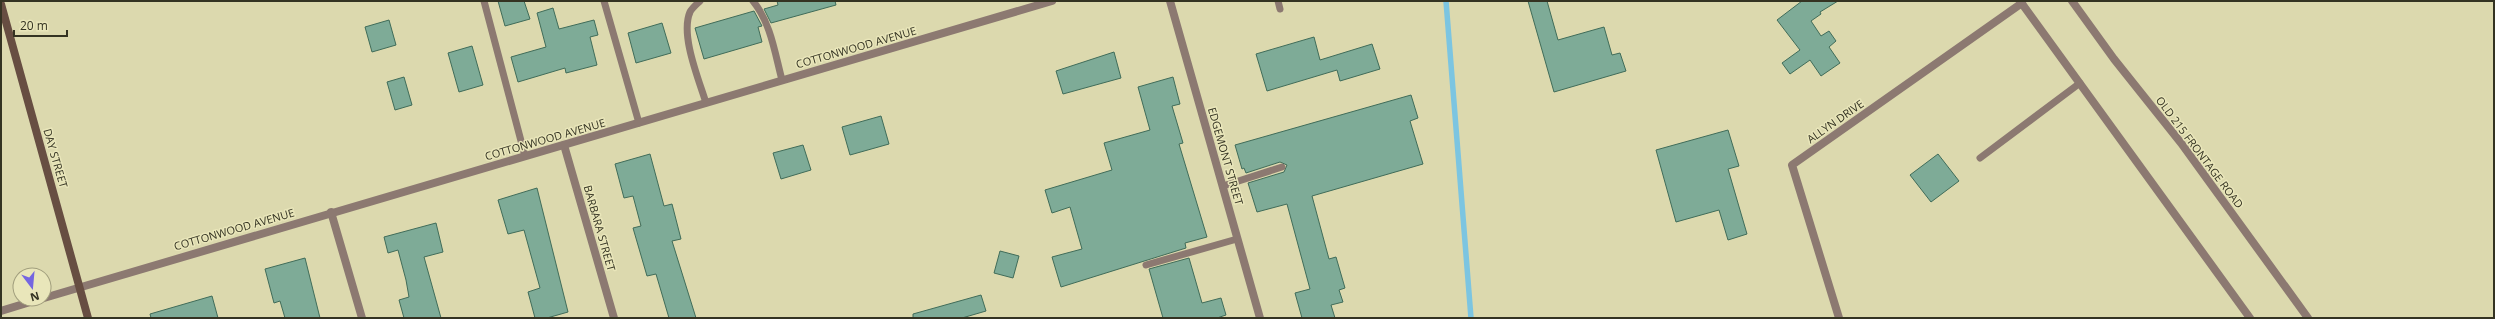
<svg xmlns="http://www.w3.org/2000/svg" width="2495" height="319" font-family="'Open Sans',sans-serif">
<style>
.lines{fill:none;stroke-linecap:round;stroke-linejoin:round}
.stream{stroke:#7cc5e1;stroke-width:5.5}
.building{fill:#7eab97;stroke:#406c59}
.service{stroke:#8c7971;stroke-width:7}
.minor{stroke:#8c7971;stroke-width:8}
.tertiary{stroke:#8c7971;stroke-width:8}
.secondary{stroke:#674e42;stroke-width:8}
.labels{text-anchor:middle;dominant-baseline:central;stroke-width:3;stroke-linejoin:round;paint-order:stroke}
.street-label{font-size:11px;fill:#343322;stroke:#e9e6ba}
</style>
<rect width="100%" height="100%" fill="#dcd9ae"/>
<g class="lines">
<path class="stream" d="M1446 1 1471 318"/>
</g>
<path class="building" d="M498 1H524L530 19 505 26Z
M777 1H835L836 5 771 23 764 9 778 5Z
M1528 1H1547L1558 40 1604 27 1612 55 1620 53 1626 71 1554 92Z
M1802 1H1838L1820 12 1821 14 1811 21 1821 36 1829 31 1836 41 1829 47 1840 63 1821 76 1810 60 1790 74 1782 63 1800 50 1777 20Z
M553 8 559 29 594 20 598 35 590 37 597 65 566 73 565 68 518 82 511 57 546 47 537 13Z
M754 11 762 26 758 27 762 42 704 59 695 28Z
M389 20 396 45 372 52 365 27Z
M662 23 671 53 636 63 628 33Z
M1314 37 1320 60 1372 44 1380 69 1340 81 1337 70 1267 91 1256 54Z
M472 46 483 85 459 92 448 53Z
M1114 52 1121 78 1063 94 1056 71Z
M404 77 412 105 395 110 387 82Z
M1173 77 1180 104 1172 106 1183 143 1179 144 1207 237 1185 243 1186 248 1061 287 1052 257 1082 249 1070 207 1052 213 1045 190 1112 170 1104 143 1150 130 1138 87Z
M1411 95 1418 118 1410 121 1423 164 1312 196 1329 259 1336 257 1345 288 1339 290 1343 302 1331 305 1335 318H1302L1295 293 1310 289 1287 204 1257 212 1248 183 1284 172 1287 165 1280 162 1246 173 1244 168 1242 169 1235 145Z
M881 116 889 144 850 155 842 127Z
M1728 130 1739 166 1728 169 1747 234 1728 240 1719 210 1676 222 1656 150Z
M803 145 811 170 781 179 773 153Z
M650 154 664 206 672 204 681 239 672 241 696 318H669L656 274 647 276 633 228 641 226 633 196 624 198 615 164Z
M1938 154 1959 181 1931 202 1910 175Z
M537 188 568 312 547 318H535L528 292 540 288 524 230 508 234 498 200Z
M436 223 443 252 424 257 441 318H404L399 300 409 297 406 280 398 250 388 253 384 237Z
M1000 251 1019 256 1013 278 994 273Z
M305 258 320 318H285L280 301 274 303 265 269Z
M1189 258 1202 303 1221 298 1226 315 1217 318H1163L1149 269Z
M981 295 986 311 962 318H913V314Z
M212 296 218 318H151L150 314Z"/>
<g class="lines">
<path class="service" d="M484 1 525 156
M604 1 639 123
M700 1C697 4 692 8 690 12 680 35 699 80 706 103
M753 1C771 23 775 54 782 80
M1278 1 1280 9
M1980 158 2080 83
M1223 186 1282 167
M1146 265 1237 239"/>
<path class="minor" d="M1170 1 1260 318
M564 145 614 318
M331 212 362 318
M1839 318 1792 165 2022 3"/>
<path class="tertiary" d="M2020 1 2250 318
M2072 1 2114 59 2181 143 2308 318
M44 298 1052 1
M1 311 40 299"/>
<path class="secondary" d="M1 4 88 318"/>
</g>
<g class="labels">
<g class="street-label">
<text transform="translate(856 47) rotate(-16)">COTTONWOOD AVENUE</text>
<text transform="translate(1835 121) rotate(-35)">ALLYN DRIVE</text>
<text transform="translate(545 139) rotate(-16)">COTTONWOOD AVENUE</text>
<text transform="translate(2200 152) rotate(53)">OLD 215 FRONTAGE ROAD</text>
<text transform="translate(1226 156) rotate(74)">EDGEMONT STREET</text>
<text transform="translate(56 158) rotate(74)">DAY STREET</text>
<text transform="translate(600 228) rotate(74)">BARBARA STREET</text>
<text transform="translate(234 229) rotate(-16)">COTTONWOOD AVENUE</text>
</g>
</g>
<rect width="2495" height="319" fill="none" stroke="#343322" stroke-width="4"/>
<g transform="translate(32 287) rotate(164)"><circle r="19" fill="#e9e6ba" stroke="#a19e7d"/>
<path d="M0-3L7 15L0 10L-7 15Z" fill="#7566e0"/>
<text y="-6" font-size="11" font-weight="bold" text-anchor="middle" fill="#343322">N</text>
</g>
<path d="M14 30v6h53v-6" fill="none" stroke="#343322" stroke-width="2"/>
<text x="20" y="30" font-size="12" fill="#343322" stroke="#e9e6ba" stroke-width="3" paint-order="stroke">20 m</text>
</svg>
